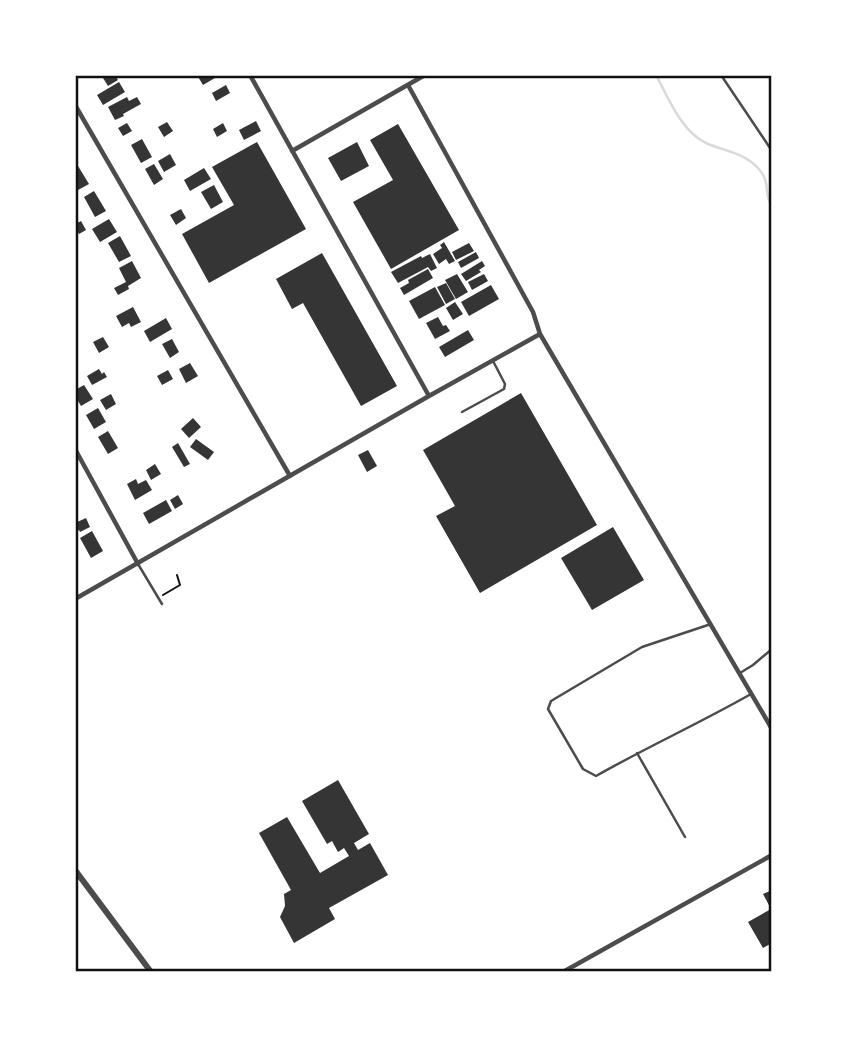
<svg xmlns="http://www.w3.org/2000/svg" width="847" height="1047" font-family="Montserrat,sans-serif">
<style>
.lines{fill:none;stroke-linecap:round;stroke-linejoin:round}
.stream{stroke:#d9d9d9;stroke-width:2.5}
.building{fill:#353535}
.path{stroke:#111;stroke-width:2}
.service{stroke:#4c4c4c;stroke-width:2.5}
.minor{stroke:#4c4c4c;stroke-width:4.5}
.tertiary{stroke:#4c4c4c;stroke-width:6}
.neatline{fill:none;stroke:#111;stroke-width:2.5}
</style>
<rect width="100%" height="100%" fill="#fff"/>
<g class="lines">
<path class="stream" d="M656 75C669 99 682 133 708 144 726 151 743 153 757 167 773 184 762 192 772 206"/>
</g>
<path class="building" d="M107 75H115L118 80 108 86 103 78Z
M197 75H220L203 85Z
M119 82 125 92 103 105 97 95Z
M226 85 230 93 216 101 212 93Z
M127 97 129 101 137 97 141 104 123 114 124 116 115 120 108 107Z
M256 121 261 131 244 140 239 130Z
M167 122 173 131 164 137 158 127Z
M127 123 132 131 123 136 118 128Z
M223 123 227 131 217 137 213 129Z
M398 124 459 230 391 269 353 202 393 180 370 140Z
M142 139 152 157 141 163 131 145Z
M257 142 306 229 209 283 182 234 234 205 212 167Z
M357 142 369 166 341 181 328 158Z
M170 154 176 165 164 172 158 161Z
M75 161 89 184 78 190 75 185Z
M154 164 163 179 154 185 145 169Z
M204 168 211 179 190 191 184 180Z
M214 185 223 202 211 209 201 192Z
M94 191 106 211 95 217 84 197Z
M181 209 186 218 176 225 170 215Z
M109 219 117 232 100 242 92 229Z
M81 221 86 230 79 234 75 228V224Z
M120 236 131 256 119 262 108 243Z
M444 242 455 261 449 264 446 259 439 264 433 254 442 248 440 245Z
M469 243 474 251 456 260 452 252Z
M476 252 479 258 461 268 458 262Z
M322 253 397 386 361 406 303 303 292 309 276 279Z
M430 254 437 268 431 271 428 267 398 283 391 272 421 256 422 258Z
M132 261 141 278 128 286 129 289 118 295 114 288 126 282 119 268Z
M482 261 485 266 479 270 481 272 466 281 461 274Z
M428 269 433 278 404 295 400 288 409 283 408 280Z
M457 274 468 292 456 299 445 280Z
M484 274 488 281 472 290 468 282Z
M446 283 455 299 446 304 437 287Z
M491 285 499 299 469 316 461 302Z
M435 287 445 305 419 319 409 301Z
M455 302 463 314 453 320 446 308Z
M133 307 141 322 131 327 129 323 122 327 116 316Z
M438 317 443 326 446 325 450 331 435 339 426 323Z
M166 318 172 329 150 342 144 331Z
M468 330 474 340 445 357 439 347Z
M103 337 109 347 99 353 93 342Z
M172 339 179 352 170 358 162 344Z
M190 363 198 376 186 383 179 369Z
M99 369 102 374 104 372 107 377 92 385 87 376Z
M168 370 173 379 162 385 157 376Z
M84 385 93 399 81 406 75 396V390Z
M521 393 597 525 480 593 436 516 455 506 423 450Z
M111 394 116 404 106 410 100 400Z
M98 408 106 422 94 429 86 415Z
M193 418 201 427 189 438 181 429Z
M108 431 118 448 108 454 98 437Z
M196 439 214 452 208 460 190 447Z
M178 443 190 464 184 467 172 447Z
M368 450 377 466 367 472 358 455Z
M155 464 161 474 151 480 146 470Z
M136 479 138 484 146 480 152 490 135 500 127 484Z
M178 495 183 504 175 509 170 500Z
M166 500 172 511 149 524 143 513Z
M86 518 90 527 80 532 79 530 75 532V523Z
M613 527 644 580 592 610 561 558Z
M92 531 103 551 91 558 80 538Z
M338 780 369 834 354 843 358 850 370 843 388 875 329 908 335 919 294 943 280 917 285 906 284 894 291 890 259 833 287 817 320 873 349 856 344 848 338 852 332 841 327 844 302 801Z
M772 890V943L763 948 748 922 771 909 763 894Z"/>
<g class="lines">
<path class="path" d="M163 595 180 585 177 575"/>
<path class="service" d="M721 75 772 151
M462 412 504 389 505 384 493 361
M138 564 162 604
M711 624 642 647 551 701 548 709 583 769 596 776C647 747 700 723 751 694
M740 673 753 665 772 649
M637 753 685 837"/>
<path class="minor" d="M250 75 429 396
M408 85 533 312 540 334 772 729
M75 105 290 476
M292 151 425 75
M75 449 138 564
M75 599 429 396 540 334
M563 972 772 855"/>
<path class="tertiary" d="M75 870 151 972"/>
</g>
<rect width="847" height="1047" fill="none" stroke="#ffffff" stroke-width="154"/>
<rect x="77" y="77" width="693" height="893" class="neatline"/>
</svg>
